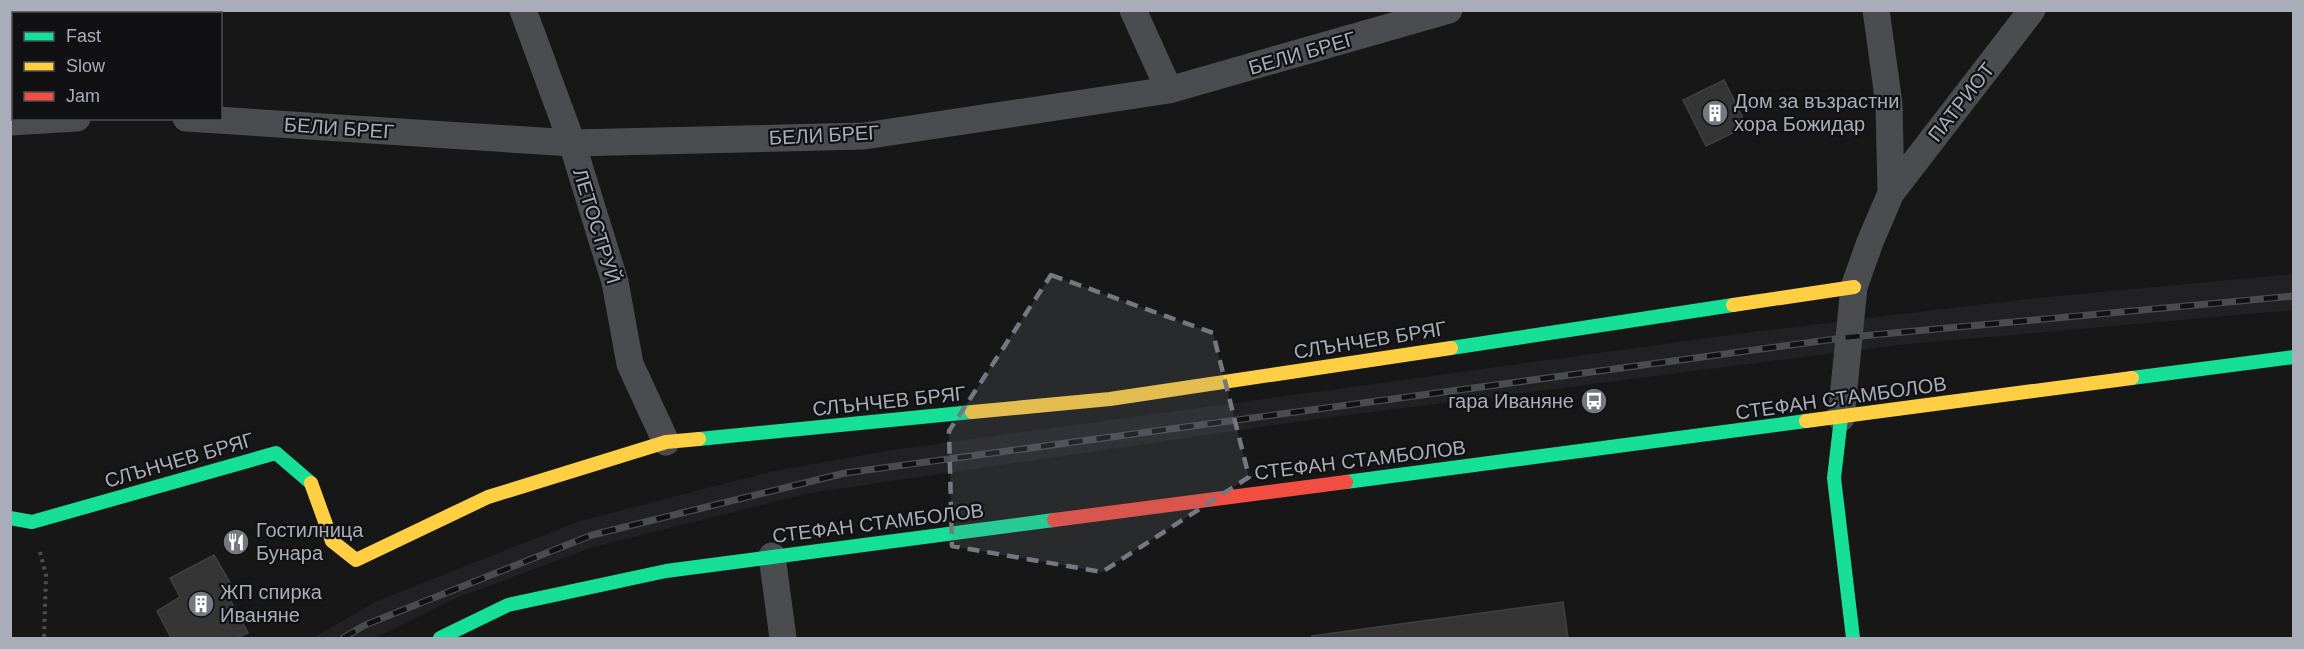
<svg xmlns="http://www.w3.org/2000/svg" width="2304" height="649" font-family="Arial,sans-serif">
<style>
.built{fill:#212123}
.building{fill:#353536;stroke:#3f4043;stroke-width:1.5}
.lines{fill:none;stroke-linecap:round;stroke-linejoin:round}
.path{stroke:#4d4e52;stroke-width:4;stroke-dasharray:3 4.5;stroke-linecap:butt}
.street{stroke:#4b4c50;stroke-width:27}
.fast{stroke:#16e098;stroke-width:14}
.slow{stroke:#ffcf43;stroke-width:14}
.jam{stroke:#f24e42;stroke-width:14}
.rail-casing{stroke:#4b4c4f;stroke-width:7}
.rail{stroke:#111113;stroke-width:4.5;stroke-dasharray:14;stroke-linecap:butt}
.marked{fill:#757880;fill-opacity:0.2;stroke:#757880;stroke-width:4.5;stroke-dasharray:12 8;stroke-linejoin:round}
.labels{text-anchor:middle;dominant-baseline:central;stroke-width:4.5;stroke-linejoin:round;paint-order:stroke}
.street-label{font-size:20px;fill:#a8adb8;stroke:#111113}
.poi-label{font-size:20px;fill:#a8adb8;stroke:#111113;text-anchor:start}
</style>
<rect width="100%" height="100%" fill="#171717"/>
<path class="built" d="M2293 274V310L1898 345 1303 421 810 493 590 548 451 600 375 638H313L377 601 580 521 774 471 893 450 1752 332 2027 299Z"/>
<path class="building" d="M1724 80 1747 126 1706 146 1683 100Z
M214 555 232 586 225 590 248 633 237 638H171L157 611 180 597 170 578Z
M1563 602 1568 638H1312V636Z"/>
<g class="lines">
<path class="path" d="M40 552 46 575 44 638"/>
<path class="street" d="M523 10 572 143 615 282 630 364 666 442
M1133 10 1169 90
M1876 10 1889 104 1891 193
M186 118 572 143 864 136 1169 90 1449 10
M10 122 77 118
M1841 418 1854 287 1870 242 1891 193 2032 10
M772 556 783 638"/>
<path class="fast" d="M1451 348 1733 305
M2132 378 2294 357
M1841 418 1834 478 1853 638
M699 439 972 412
M1346 482 1806 421
M10 518 32 522 276 453 311 483
M440 638 508 605 666 571 1054 520"/>
<path class="slow" d="M1733 305 1854 287
M972 412 1110 399 1451 348
M1806 421 2132 378
M311 483 332 541 356 560 488 497 666 442 699 439"/>
<path class="jam" d="M1054 520 1346 482"/>
<defs>
<path id="rail" d="M343 638 365 625 592 535 845 473 1850 337 2294 296"/>
</defs>
<use href="#rail" class="rail-casing"/>
<use href="#rail" class="rail"/>
</g>
<path class="marked" d="M1051 275 1213 333 1249 477 1102 572 952 546 949 431Z"/>
<defs>
<symbol id="building-disc" viewBox="-11 -11 22 22"><circle r="9.5" fill="#757880" stroke="#111113"/><path d="M-4-6H4V6H1V3H-1V6H-4ZM-2.5-4.3h1.7v1.8h-1.7ZM.8-4.3h1.7v1.8H.8ZM-2.5-1h1.7V.8h-1.7ZM.8-1h1.7V.8H.8Z" fill="#fff"/></symbol>
<symbol id="bus-disc" viewBox="-11 -11 22 22"><circle r="9.5" fill="#757880" stroke="#111113"/><path d="M-5-6H5V4H4V6H2V4H-2V6H-4V4H-5ZM-3.5-4V0h7V-4ZM-3.5 1.2v1.5H-2V1.2ZM2 1.2v1.5H3.5V1.2Z" fill="#fff"/></symbol>
<symbol id="restaurant-disc" viewBox="-11 -11 22 22"><circle r="9.5" fill="#757880" stroke="#111113"/><path d="M-5-6h1v4h1v-4h1v4h1v-4h1v5L-1.5 .5V6h-2V.5L-5-1ZM5-6V6H3V1.5H1.5Q1.5-4 5-6Z" fill="#fff"/></symbol>
</defs>
<g fill-rule="evenodd">
<use href="#building-disc" x="1700" y="98" width="30" height="30"/>
<use href="#bus-disc" x="1579" y="386" width="30" height="30"/>
<use href="#restaurant-disc" x="221" y="527" width="30" height="30"/>
<use href="#building-disc" x="186" y="589" width="30" height="30"/>
</g>
<g class="labels">
<g class="street-label">
<text transform="translate(1302 53) rotate(-16)">БЕЛИ БРЕГ</text>
<text transform="translate(1961 102) rotate(-52)">ПАТРИОТ</text>
<text transform="translate(339 128) rotate(4)">БЕЛИ БРЕГ</text>
<text transform="translate(824 135) rotate(-3)">БЕЛИ БРЕГ</text>
<text transform="translate(597 226) rotate(73)">ЛЕТОСТРУЙ</text>
<text transform="translate(1370 340) rotate(-9)">СЛЪНЧЕВ БРЯГ</text>
<text transform="translate(1841 398) rotate(-8)">СТЕФАН СТАМБОЛОВ</text>
<text transform="translate(889 401) rotate(-6)">СЛЪНЧЕВ БРЯГ</text>
<text transform="translate(179 460) rotate(-16)">СЛЪНЧЕВ БРЯГ</text>
<text transform="translate(1360 460) rotate(-7)">СТЕФАН СТАМБОЛОВ</text>
<text transform="translate(878 523) rotate(-7)">СТЕФАН СТАМБОЛОВ</text>
</g>
<g class="poi-label">
<text x="1734" y="101">Дом за възрастни<tspan x="1734" dy="23">хора Божидар</tspan></text>
<text x="1574" y="401" text-anchor="end">гара Иваняне</text>
<text x="256" y="530">Гостилница<tspan x="256" dy="23">Бунара</tspan></text>
<text x="220" y="592">ЖП спирка<tspan x="220" dy="23">Иваняне</tspan></text>
</g>
</g>
<rect width="2304" height="649" fill="none" stroke="#a8adb8" stroke-width="24"/>
<rect x="12" y="12" width="210" height="108" fill="#111113" stroke="#4d4f55" stroke-width="1.5"/>
<rect x="24" y="32" width="30" height="9" fill="#16e098" stroke="#4d4f55" stroke-width="1.5"/>
<text x="66" y="42" font-size="18" fill="#a8adb8">Fast</text>
<rect x="24" y="62" width="30" height="9" fill="#ffcf43" stroke="#4d4f55" stroke-width="1.5"/>
<text x="66" y="72" font-size="18" fill="#a8adb8">Slow</text>
<rect x="24" y="92" width="30" height="9" fill="#f24e42" stroke="#4d4f55" stroke-width="1.5"/>
<text x="66" y="102" font-size="18" fill="#a8adb8">Jam</text>
</svg>
